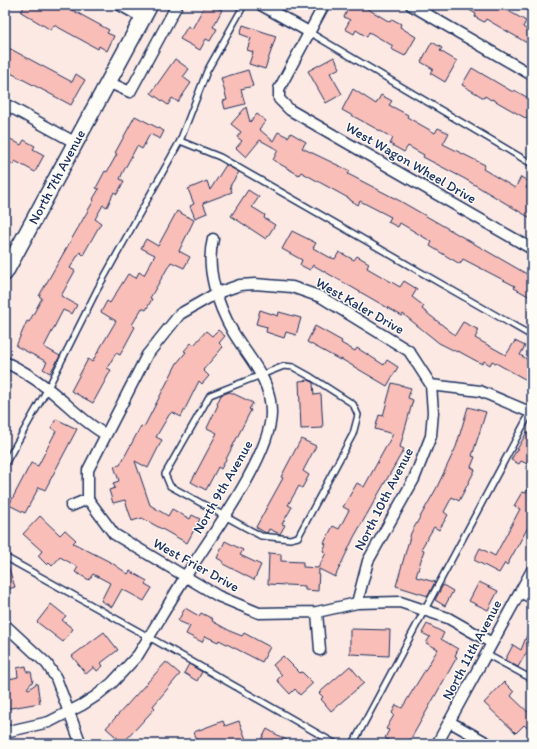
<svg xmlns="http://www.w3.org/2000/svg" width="537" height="749" font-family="Itim,sans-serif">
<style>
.building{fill:#f9beb8;stroke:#1b2f5e}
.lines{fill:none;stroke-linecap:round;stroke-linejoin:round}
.service-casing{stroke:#1b2f5e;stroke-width:8}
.minor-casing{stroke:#1b2f5e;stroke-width:13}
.secondary-casing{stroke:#1b2f5e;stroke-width:18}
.service{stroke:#fdfcf7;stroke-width:5}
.minor{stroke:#fdfcf7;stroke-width:10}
.secondary{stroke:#fdfcf7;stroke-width:15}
.labels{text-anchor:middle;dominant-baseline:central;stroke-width:3;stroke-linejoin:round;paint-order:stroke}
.street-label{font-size:14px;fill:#1b2f5e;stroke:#fdfcf7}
</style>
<rect width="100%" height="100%" fill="#fce9e4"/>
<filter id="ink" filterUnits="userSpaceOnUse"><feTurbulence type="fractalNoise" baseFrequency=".025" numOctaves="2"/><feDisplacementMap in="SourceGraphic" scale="8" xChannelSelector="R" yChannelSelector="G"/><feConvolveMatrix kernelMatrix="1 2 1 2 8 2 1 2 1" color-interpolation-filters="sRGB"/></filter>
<g filter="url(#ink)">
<path class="building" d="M25 5H63L109 30 107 33 114 36 107 51 99 46 98 49 54 25 51 30 21 12Z
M205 5H212L222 10 213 27 217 29 210 41 206 39 200 50 180 39 188 26 192 29Z
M350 5H361L390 22 392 19 401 24 400 27 416 37 405 56 391 49 393 46 369 32 367 37 356 30 354 34 345 29 350 20 344 17Z
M461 5H498L526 21 523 27 532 34 527 43 486 19 484 22 475 17 476 14Z
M243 25 276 36 265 69 249 64 253 52 247 50 251 38 240 34Z
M432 42 442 48 440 51 457 61 445 82 430 73 433 69 421 62Z
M5 46 72 82 76 74 85 80 71 105 5 70Z
M334 57 340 68 330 73 342 94 326 103 308 71Z
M175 59 189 69 183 77 191 83 178 102 172 98 168 105 151 93Z
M472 68 513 92 514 90 532 100V111L527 119 492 99 491 100 485 96 484 98 462 85Z
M248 70 253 86 241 89 245 104 225 109 223 101 227 100 221 78Z
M353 89 376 104 381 95 392 101 389 105 408 115 407 117 435 133 438 128 449 133 443 144 485 165 483 169 515 188 521 177 529 182 526 188 532 191V219L465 179 423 157 424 155 408 146 404 152 390 144 393 138 342 110Z
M246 107 250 122 257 114 266 121 259 129 273 141 278 132 288 137 291 133 306 142 302 148 350 171 348 174 400 201 532 277V298L514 288 515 286 463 259 460 264 448 257 430 246 432 242 400 223 398 227 388 222 391 217 360 201 358 205 350 200V199L301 172 299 175 273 160 278 150 260 140 246 157 236 148 242 141 237 137 241 132 231 124Z
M135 116 164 131 160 139 150 134 142 149 137 146 123 172 120 179 124 181 117 194 114 192 107 207 103 205 95 219 101 223 83 255 80 252 70 268 75 271 61 296 77 305 72 314 63 310 44 347 60 356 50 373 43 369 47 362 16 346 27 321 29 322 42 298 39 296 94 200 93 199 99 189 96 188 105 171 107 172 117 154 115 153Z
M5 136 21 145 24 140 35 146 33 149 44 155 35 172 15 161 13 165 5 160Z
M226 165 239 172 230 186 232 192 203 203 207 213 195 218 190 206 194 204 188 189 207 181 210 190Z
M248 190 259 197 252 207 265 215 264 218 275 225 266 239 231 216Z
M177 211 194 220 179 251 190 257 184 268 171 262 150 298 152 299 146 310 142 308 132 325 135 327 120 355 116 353 107 368 111 370 93 403 71 391 88 359 92 362 116 321 101 312 107 301 110 303 128 274 136 278 139 272 144 275 155 255 141 248 146 239 158 246Z
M292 231 316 243 313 248 329 257 335 259 339 252 354 260 357 256 369 263 367 268 400 287 404 281 417 289 412 297 424 306 422 309 455 335 463 322 479 330 475 338 506 355 515 341 525 346 520 355 532 362V383L492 361 490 365 484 361 482 364 458 351 457 352 439 343 403 314 402 316 313 265 310 270 300 265 302 260 282 249Z
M260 310 278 316 279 312 301 318 296 335 286 332 284 338 266 332 267 327 256 324Z
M315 326 342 341 341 343 355 351 357 348 384 365 387 360 398 367 387 386 341 359 340 360 307 342Z
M218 330 225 336 219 343 223 347 203 370 209 376 202 384 199 381 181 417 172 412 169 415 156 437 162 440 148 468 135 461 150 505 168 516 172 509 190 519 192 515 200 519 187 543 142 518 132 521 125 500 113 503 109 490 115 488 113 483 119 481 114 466 120 465 141 426 144 427 177 363 186 352 184 351 191 343 194 345 206 331 212 336Z
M309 380 313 383 314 395 321 394 323 428 301 429 299 381Z
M392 383 411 388 408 398 413 400 400 447 404 449 354 537 335 577 319 569 318 591 305 590V586L268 584 269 553 281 554V561L303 562V567L318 568 326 553 323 551 326 544 324 543 333 526 339 529 349 510 343 507 357 483 364 487 393 434 375 429 379 415 383 416Z
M230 392 253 403 249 409 251 410 221 469 218 467 206 490 191 482 217 433 207 428 218 405 217 404 221 395Z
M468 407 486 412 472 456 475 457 471 467 475 470 459 501 452 497 444 512 448 515 439 530 434 527 421 549 424 550 416 577 435 582 428 596 396 586 411 533 436 489 456 447Z
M56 419 77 429 45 490 39 487 25 513 9 505 31 463 38 466 56 431 51 428Z
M527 432 532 435V466L521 461 519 464 511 460Z
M301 439 316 446 303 471 309 475 302 488 299 486 288 505 292 507 282 524 285 525 280 534 269 529 267 533 264 532 256 527 283 478 281 477Z
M532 482V520L507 565 505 563 499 573 474 560 480 548 495 556 520 509 514 506 522 492 526 493Z
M40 516 60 535 65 530 76 540 73 543 112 563 128 574 130 571 147 581 145 584 152 588 144 601 122 589 112 607 101 601 110 583 93 574 89 580 75 572 78 567 60 557 52 566 49 563 47 565 38 556 42 551 23 534Z
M225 541 243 550 240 555 261 565 254 580 223 564 224 562 217 558Z
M5 562 7 563 15 587 5 590Z
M479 582 498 591 488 610 469 601Z
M443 585 453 591 445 606 435 600Z
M51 604 66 616 62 620 73 629 63 642 37 622Z
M185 608 199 616 201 613 213 619 212 621 232 632 242 636 244 633 270 647 262 662 219 640 218 642 205 636 202 642 186 634 190 626 178 621Z
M427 624 444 633 441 639 458 649 455 656 457 657 408 744H386L388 740 385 738 389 730 386 729 394 715 392 713 396 705 402 708 438 649 426 643 430 637 422 633Z
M531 625 532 655 526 653 518 667 505 660 513 645 521 650Z
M350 629 390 630 389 656 350 654Z
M104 632 118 650 101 663 103 666 97 671 94 667 86 674 72 656Z
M283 656 300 673 302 672 313 683 300 695 295 689 290 694 277 680 282 675 273 665Z
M166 662 180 674 153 706 155 708 123 743 106 728Z
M189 664 202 672 197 681 184 673Z
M26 666 27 672H31L33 681 27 688 29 689 37 683 40 703 5 709V680L18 677 17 668Z
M350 666 364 683 331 711 321 699 323 697 319 693Z
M504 682 514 692 511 696 532 716V732L524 725 516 733 484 703Z
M223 721 225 726 239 721 247 742 198 744 194 732Z
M267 729 293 744H259Z"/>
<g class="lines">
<defs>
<path id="service" d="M309 32 532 164
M180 141 220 157 532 336
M284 366 293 367 311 377 353 404 358 415 353 434 298 537 290 539 261 536 170 486 165 474 210 395Z
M5 464 48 388 97 290 180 141 207 71 244 5
M5 557 156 641 336 744
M486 654 532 679
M353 744 531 411"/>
<path id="minor" d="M120 5 143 18
M261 5 309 32
M324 5 279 89V99L290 110 532 249
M411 5 532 75
M108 82 130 92 177 5
M5 104 76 143
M5 362C20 369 34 378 47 388 67 403 83 422 105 434
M71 506 88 499
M520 592 532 598
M357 603 368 561 414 479 431 436 433 412 431 385
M317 612 320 650
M5 625 47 664 56 678 81 744
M492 643 448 618 400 602 357 603 317 612 259 613 218 596 114 534 88 499V470L147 355 180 314 217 293 240 285 255 284 292 287 321 297 409 351 431 385 480 391 532 413
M450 722 489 744
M5 732 49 722 82 705 96 696 112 683 138 655C154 629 169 603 185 577 209 539 272 455 271 412 271 379 249 359 233 332 218 306 205 268 213 239
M437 744 532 570"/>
<path id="secondary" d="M5 273 150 5"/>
</defs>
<use href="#service" class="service-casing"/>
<use href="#minor" class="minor-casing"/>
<use href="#secondary" class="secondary-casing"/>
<use href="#service" class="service"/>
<use href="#minor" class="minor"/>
<use href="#secondary" class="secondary"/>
</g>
</g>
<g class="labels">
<g class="street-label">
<text transform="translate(411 163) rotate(30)">West Wagon Wheel Drive</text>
<text transform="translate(57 177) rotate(-62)">North 7th Avenue</text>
<text transform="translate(360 306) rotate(30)">West Kaler Drive</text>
<text transform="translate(223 487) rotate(-60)">North 9th Avenue</text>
<text transform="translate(384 499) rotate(-63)">North 10th Avenue</text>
<text transform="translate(196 565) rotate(29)">West Frier Drive</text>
<text transform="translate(472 650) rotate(-62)">North 11th Avenue</text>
</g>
</g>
<rect width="537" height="749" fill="none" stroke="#fdfcf7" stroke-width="20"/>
<rect x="10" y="10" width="517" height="729" fill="none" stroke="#1b2f5e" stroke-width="1.5" filter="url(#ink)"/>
</svg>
